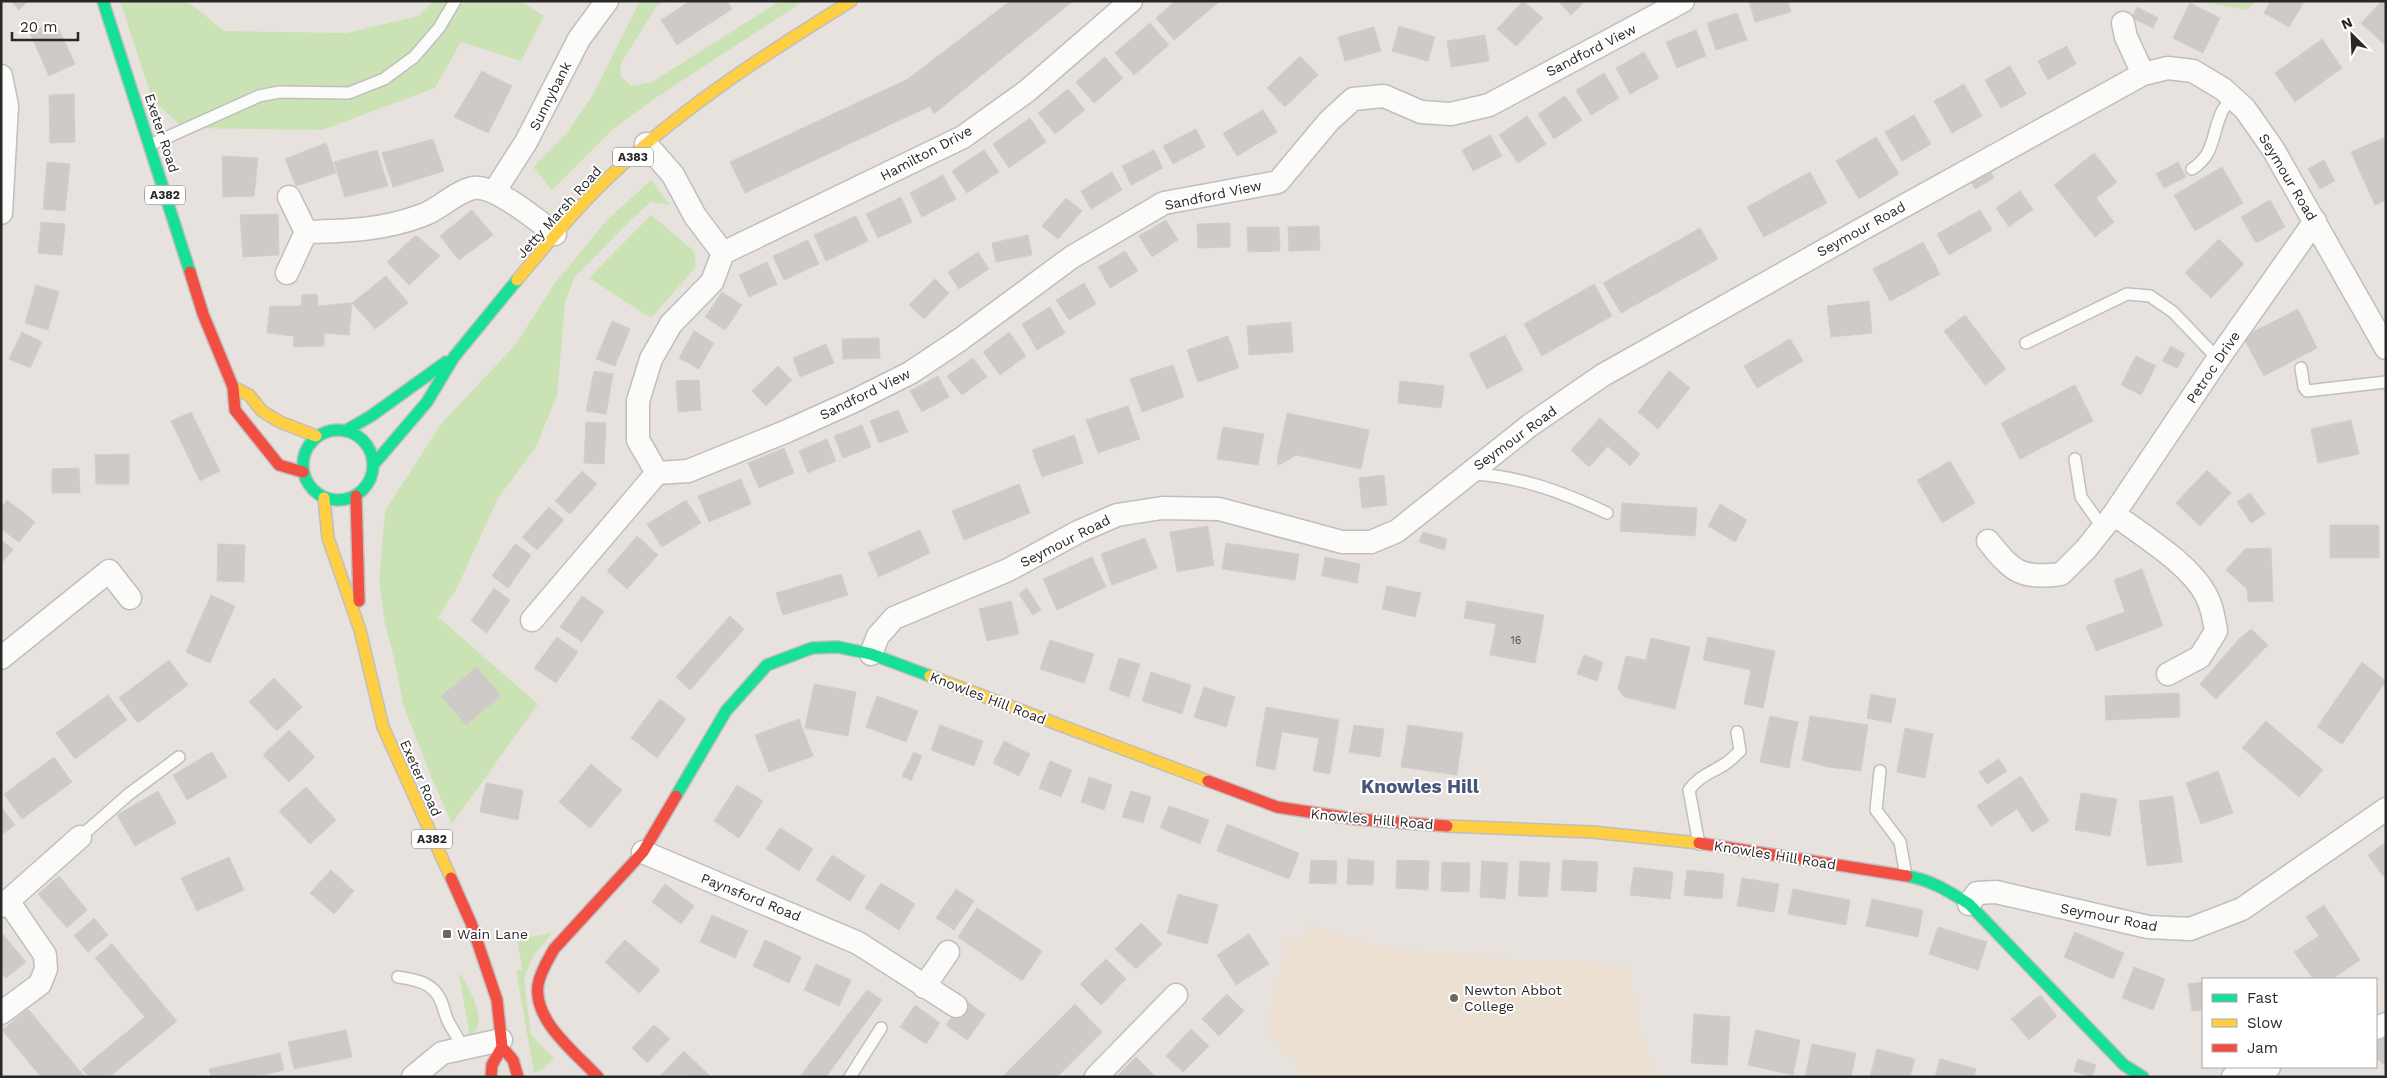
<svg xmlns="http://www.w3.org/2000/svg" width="2387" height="1078" font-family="'Work Sans',sans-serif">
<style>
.education{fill:#ebe0d1}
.green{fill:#cbe3b4;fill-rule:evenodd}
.building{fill:#cecac7;stroke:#d2cec9}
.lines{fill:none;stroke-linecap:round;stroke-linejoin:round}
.lane-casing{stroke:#c0bebf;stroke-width:14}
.street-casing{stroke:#c0bebf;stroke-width:25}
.fast-casing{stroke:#c0bebf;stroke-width:14}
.slow-casing{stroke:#c0bebf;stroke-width:14}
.jam-casing{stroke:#c0bebf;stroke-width:14}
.lane{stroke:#fbfbfa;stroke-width:11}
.street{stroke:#fbfbfa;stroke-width:22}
.fast{stroke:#16e098;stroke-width:11}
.slow{stroke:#ffcf43;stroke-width:11}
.jam{stroke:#f24e42;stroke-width:11}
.poi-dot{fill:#6b6967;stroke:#fff;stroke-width:2}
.labels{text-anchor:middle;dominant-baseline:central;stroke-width:4;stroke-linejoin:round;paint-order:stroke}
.number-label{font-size:11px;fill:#525150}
.shield{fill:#fff;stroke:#686868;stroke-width:1}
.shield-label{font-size:12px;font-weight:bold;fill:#282828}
.street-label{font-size:14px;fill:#282828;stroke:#fff}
.poi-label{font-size:14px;fill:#282828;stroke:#fff;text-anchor:start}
.district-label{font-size:19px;font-weight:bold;fill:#47547a;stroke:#fff}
</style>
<rect width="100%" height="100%" fill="#e7e2dd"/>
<path class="education" d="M1308 924 1387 948 1466 954 1477 957 1628 965 1642 1032 1655 1077H1309L1266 1031 1287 936 1303 940Z"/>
<path class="green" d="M120 1H187L224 31 346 33 419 16 433 1H521L544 16 521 61 461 42 435 88 322 130 184 128 153 101Z
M640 1H663L656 7 621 63 620 75 631 86 652 82 780 1H804L657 97 612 130 552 190 533 167 567 133 594 93Z
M2196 1H2255L2248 10Z
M651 180 670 205 651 202 631 220 574 278 565 303 557 395 536 447 497 500 457 588 438 617 538 704 452 824 432 779 403 704 394 658 385 624 379 581 385 511 441 424 516 344 555 283 607 220ZM477 667 501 696 466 725 442 696Z
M651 215 694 251 696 267 651 318 589 278Z
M552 933 533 956 524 979 531 1035 554 1058 542 1070 534 1073 516 971 522 969 517 939Z
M459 975H462C469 991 491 1023 470 1036Z"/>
<path class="building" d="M11 1H28L19 10Z
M690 1H727L732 9 677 45 661 20Z
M1010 1H1073L934 114 930 106 745 193 730 162 908 79Z
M1175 1H1220L1174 40 1156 18Z
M1523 1 1543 18 1516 46 1497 29Z
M1558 1H1585L1571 15Z
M1749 1H1788L1791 12 1755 22Z
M2271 1H2303L2304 2 2289 27 2264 13Z
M2382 1H2386V46L2361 23Z
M2190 3 2220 18 2203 53 2173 38Z
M2137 7 2158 18 2153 28 2132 18Z
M1737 13 1747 40 1716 50 1707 23Z
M55 21 75 64 49 76 30 33Z
M1150 23 1169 45 1134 75 1115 53Z
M1399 26 1435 37 1428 61 1392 51Z
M1374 27 1381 51 1345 61 1338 37Z
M1696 30 1706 56 1677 68 1666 42Z
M1485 35 1489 61 1451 67 1447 41Z
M2322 39 2342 68 2295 102 2275 73Z
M2067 46 2076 64 2048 80 2038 61Z
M1644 52 1659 78 1630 94 1616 68Z
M1300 56 1318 75 1285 107 1267 88Z
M1105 57 1123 78 1094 103 1076 82Z
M2010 66 2026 94 2001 108 1985 80Z
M482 71 512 86 488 133 454 117Z
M1604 73 1619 98 1591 115 1576 90Z
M1964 84 1982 116 1952 133 1934 101Z
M1068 89 1085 110 1055 134 1038 113Z
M74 94 75 142 50 143 49 95Z
M1565 96 1582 120 1554 139 1538 114Z
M1263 110 1277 132 1237 156 1223 133Z
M1914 115 1931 144 1902 161 1885 132Z
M1527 116 1546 144 1518 163 1499 135Z
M1030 118 1046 142 1009 168 993 144Z
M1196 129 1205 147 1173 164 1163 146Z
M1490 135 1502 156 1473 171 1462 150Z
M1876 137 1899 174 1859 199 1836 161Z
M2383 138 2386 144V200L2375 205 2351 152Z
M433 139 444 171 393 187 382 153Z
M326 143 336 173 296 186 285 159Z
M377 150 388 186 345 197 334 162Z
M984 150 999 172 967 193 952 171Z
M1154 150 1163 168 1131 185 1122 166Z
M2094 153 2117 182 2096 198 2114 222 2095 237 2054 185Z
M222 156 258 158 254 196 223 197Z
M2324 160 2335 181 2320 189 2308 169Z
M47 162 70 164 65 211 43 209Z
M2178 162 2186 177 2164 188 2156 174Z
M2222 167 2243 203 2195 231 2174 195Z
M1989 169 1994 178 1975 189 1970 179Z
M1112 172 1122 190 1091 209 1081 191Z
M1810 172 1827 203 1764 237 1747 207Z
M943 175 956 199 922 217 910 193Z
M2020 191 2033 209 2009 227 1996 208Z
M901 197 912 222 878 238 866 214Z
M1066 198 1082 211 1058 239 1042 226Z
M2270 200 2285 227 2256 243 2241 217Z
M472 210 493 235 459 260 440 236Z
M1980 210 1992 230 1949 255 1937 234Z
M278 214 279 255 243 257 240 215Z
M856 216 868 241 826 261 814 235Z
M1166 220 1178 240 1152 257 1139 236Z
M41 222 65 224 62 255 38 253Z
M1230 223V247L1198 248 1197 224Z
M1319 226 1320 250 1289 251 1288 227Z
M1247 227H1279L1280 251 1248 252Z
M1700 228 1718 259 1621 313 1603 283Z
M416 235 440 256 409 285 387 262Z
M1028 235 1032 255 996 262 992 243Z
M2219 239 2244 264 2211 298 2185 273Z
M808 240 819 264 784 280 773 256Z
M1923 242 1940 274 1890 301 1873 269Z
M1125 251 1138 271 1110 288 1098 267Z
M978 252 989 269 959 289 948 272Z
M767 262 777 284 749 297 739 275Z
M386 276 408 303 375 329 352 303Z
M935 279 949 293 924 319 909 305Z
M1084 283 1096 304 1069 320 1056 300Z
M1594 284 1612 316 1542 356 1524 324Z
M36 285 59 292 48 330 25 323Z
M722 292 742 305 725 330 705 317Z
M317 294 318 306 352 303 349 335 324 333V346L293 347 294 336 267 333 270 306H301L302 295Z
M1869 301 1872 333 1831 337 1827 306Z
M1050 307 1065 333 1037 350 1022 324Z
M2298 309 2317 348 2264 376 2243 337Z
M1965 315 2006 369 1985 385 1944 331Z
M612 321 630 329 615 366 596 359Z
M1291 322 1293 352 1249 355 1247 326Z
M694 331 714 343 699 369 679 358Z
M22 332 42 342 30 368 9 359Z
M1009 332 1026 356 1000 375 983 352Z
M1505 335 1523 370 1487 389 1469 354Z
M1228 336 1239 368 1198 382 1187 350Z
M879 338 880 358 843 359 842 339Z
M1790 339 1803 361 1757 388 1744 366Z
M826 344 834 363 800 377 793 358Z
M2171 346 2185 354 2177 368 2162 361Z
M2136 356 2156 366 2141 395 2121 385Z
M973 358 987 377 962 395 947 376Z
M1173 365 1184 397 1142 412 1130 379Z
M778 366 792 380 766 406 752 391Z
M594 371 613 374 606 414 586 411Z
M1669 371 1690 388 1658 429 1638 412Z
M938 376 949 397 922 412 910 391Z
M699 380 701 410 678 412 676 381Z
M1400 381 1444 386 1441 408 1398 403Z
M2075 385 2093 421 2020 459 2001 423Z
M1128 406 1140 439 1098 453 1086 420Z
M898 410 908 432 879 443 870 421Z
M191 412 220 471 200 481 171 421Z
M1287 413 1369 430 1361 469 1296 455 1279 465 1277 461Z
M1600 418 1640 454 1630 466 1608 446 1589 467 1571 450Z
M2351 420 2359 454 2318 463 2311 429Z
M586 422 606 423 604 464 584 463Z
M862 425 871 447 843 458 834 436Z
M1223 427 1264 434 1258 465 1217 459Z
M1074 435 1083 463 1042 477 1032 450Z
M827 439 836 461 808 473 799 451Z
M784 448 794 473 759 488 748 463Z
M129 454V484H96L95 455Z
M1950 461 1975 503 1942 523 1917 480Z
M79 468 80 493H52V469Z
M2207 470 2231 493 2200 526 2176 503Z
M582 471 597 484 570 514 555 501Z
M1384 475 1387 505 1362 508 1359 478Z
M741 479 751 504 709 522 698 496Z
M1019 484 1030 513 964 540 952 511Z
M2250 493 2265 514 2251 523 2237 502Z
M7 500 35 522 19 542 1 529V508Z
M686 500 701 523 662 547 647 524Z
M1622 503 1697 508 1695 536 1620 531Z
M1720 504 1747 520 1735 542 1708 526Z
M549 507 564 520 537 550 522 537Z
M2330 525H2379V558H2330Z
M1208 526 1214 565 1177 572 1170 532Z
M920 530 930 553 879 577 868 553Z
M1423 532 1447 539 1444 550 1419 542Z
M637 536 658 555 627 589 607 571Z
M1145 538 1157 568 1112 585 1101 554Z
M1 540 13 549 1 564Z
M1226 543 1299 554 1295 580 1222 569Z
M218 544 245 545 244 582 217 581Z
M515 544 531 555 508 588 492 576Z
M2271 548 2273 601 2248 602 2247 589 2226 570 2245 549Z
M1092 557 1106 587 1057 610 1043 579Z
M1325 557 1360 564 1357 583 1322 576Z
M2142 569 2163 626 2096 651 2086 626 2125 612 2114 580Z
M841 574 848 595 783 615 776 593Z
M1387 586 1421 593 1415 617 1382 609Z
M494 588 510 600 487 633 471 621Z
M1027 588 1041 610 1033 615 1019 594Z
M211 595 235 606 210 663 186 652Z
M582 596 604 611 582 642 560 627Z
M1011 601 1019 634 987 641 979 609Z
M1467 601 1544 615 1535 663 1490 655 1496 624 1464 618Z
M730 616 744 629 690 690 676 677Z
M2251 629 2268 645 2216 699 2200 684 2238 640Z
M557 637 578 652 556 683 534 668Z
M1708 637 1775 651 1763 708 1744 704 1751 670 1703 660Z
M1651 638 1690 647 1675 709 1624 697 1618 688 1626 656 1646 660Z
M1050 640 1094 654 1084 683 1040 669Z
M1584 655 1603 662 1597 681 1577 674Z
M1119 658 1140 664 1129 697 1109 690Z
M169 660 188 685 138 723 119 698Z
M2362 662 2386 681 2342 744 2317 727Z
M477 667 501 696 466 725 441 696Z
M1151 672 1191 685 1182 714 1142 701Z
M274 678 302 707 277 731 249 702Z
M814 684 856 692 848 736 805 728Z
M1204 687 1235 697 1226 727 1194 717Z
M2179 693 2180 717 2106 720 2105 696Z
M1871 694 1896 699 1891 723 1867 718Z
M108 695 127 720 75 759 56 733Z
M877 696 918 711 906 742 866 727Z
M660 699 686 719 657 758 631 738Z
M1266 707 1339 720 1330 774 1313 771 1319 738 1282 732 1275 770 1256 766Z
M1770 716 1798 722 1789 768 1760 762Z
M1810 716 1868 725 1861 771 1828 767 1802 760Z
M799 719 813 756 769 772 755 735Z
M2266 721 2323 770 2299 797 2242 748Z
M940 725 983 741 974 766 931 750Z
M1354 725 1384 729 1380 757 1349 752Z
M1408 725 1463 733 1457 775 1401 767Z
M1905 728 1933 734 1925 778 1897 772Z
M289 730 315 757 289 782 263 755Z
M1004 741 1030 754 1019 776 993 763Z
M212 752 227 777 187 800 173 775Z
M914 752 922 756 911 781 902 776Z
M54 757 72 782 22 819 4 794Z
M1999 759 2007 771 1987 784 1979 772Z
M1050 761 1072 770 1061 797 1039 788Z
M591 764 622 790 590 828 559 802Z
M2218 771 2233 813 2201 824 2186 783Z
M2021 776 2049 821 2032 832 2017 809 1991 826 1977 806Z
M1089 777 1112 785 1104 810 1081 802Z
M486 783 523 790 518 820 480 812Z
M737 785 763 801 739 838 714 821Z
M306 787 336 820 310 844 279 811Z
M158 791 176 823 135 846 117 815Z
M1131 791 1151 797 1143 823 1122 817Z
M2081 793 2117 799 2110 836 2075 830Z
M2173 796 2182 862 2147 866 2139 801Z
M1169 806 1209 820 1200 844 1160 828Z
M1 807 15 825 1 835Z
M1227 824 1299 853 1289 879 1217 851Z
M780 828 813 849 799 871 766 849Z
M2386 842V874L2383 876 2368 855Z
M832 855 865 876 850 901 816 880Z
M229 857 244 890 197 911 181 878Z
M1348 859 1374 861 1373 885 1347 884Z
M1311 860 1337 861 1336 884 1309 883Z
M1397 860 1429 861 1428 890 1396 888Z
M1563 860 1598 862 1596 892 1561 890Z
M1482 861 1508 863 1505 899 1480 897Z
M1520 861 1550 863 1547 897 1518 896Z
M1442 862 1470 863 1469 892 1441 891Z
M1634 867 1673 872 1670 899 1630 895Z
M331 870 354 891 334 914 310 893Z
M1687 870 1724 874 1722 899 1684 895Z
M59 876 87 910 67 928 38 894Z
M1742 878 1779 884 1774 912 1737 906Z
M881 883 915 904 899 930 865 908Z
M665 884 694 906 681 924 652 902Z
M956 889 974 901 954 930 936 918Z
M1793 889 1850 900 1846 925 1788 914Z
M1178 894 1218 905 1207 944 1167 933Z
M1872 899 1923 910 1918 937 1866 926Z
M2324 905 2360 960 2332 979H2313L2294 952 2319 936 2306 917Z
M977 908 1042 951 1022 981 958 937Z
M712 915 748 931 735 958 700 942Z
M94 918 108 935 88 952 74 936Z
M1141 923 1162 944 1136 969 1115 949Z
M1938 927 1987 942 1978 970 1929 954Z
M1 932 26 962 6 978 1 972Z
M2075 932 2124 953 2113 979 2064 957Z
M1249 934 1269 964 1236 985 1217 955Z
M625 940 660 970 639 993 605 962Z
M765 940 801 957 789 983 753 966Z
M112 944 177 1021 109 1077H89L82 1069 145 1017 95 958Z
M1106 959 1126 979 1101 1005 1080 984Z
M816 964 851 980 839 1006 804 990Z
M2134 967 2165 979 2153 1010 2122 998Z
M2203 982V1010L2192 1011 2188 984Z
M867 990 882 1000 826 1077H804L801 1075Z
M1227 994 1244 1011 1219 1036 1202 1019Z
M2040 995 2057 1016 2029 1040 2011 1019Z
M964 999 985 1015 967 1040 946 1025Z
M1075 1004 1102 1032 1057 1077H1002Z
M915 1005 940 1023 926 1044 900 1027Z
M28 1009 85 1077H41L2 1030Z
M1694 1014 1730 1017 1727 1065 1691 1063Z
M654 1025 670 1039 647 1063 632 1048Z
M1191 1029 1209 1046 1183 1072 1166 1056Z
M346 1030 352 1057 294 1069 288 1042Z
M1756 1030 1800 1040 1793 1075 1748 1065Z
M2386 1032V1066L2376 1058V1041Z
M1812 1044 1856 1053 1851 1077H1805Z
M1877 1049 1915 1059 1910 1077H1870Z
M684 1051 711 1077 661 1075Z
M280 1053 284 1070 256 1077H211L209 1069Z
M1136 1057 1156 1077H1116Z
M1940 1059 1976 1069 1974 1077H1935Z
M2078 1059 2096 1065 2092 1077 2074 1071Z"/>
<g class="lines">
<defs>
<path id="lane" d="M150 145 259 96 279 92 349 93 384 79 414 57 439 28 455 1
M2192 169C2215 154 2211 137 2221 114 2223 108 2228 103 2232 97
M2026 343 2127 294 2150 296 2173 312 2218 359
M2301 368 2304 387 2307 391 2386 382
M2075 459 2081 497 2103 528
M1471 474C1518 475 1565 493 1607 513
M1880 771 1876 810 1900 842 1906 876
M80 837 129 794 179 757
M1699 844 1689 790C1699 776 1711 773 1725 764 1730 761 1735 755 1740 751L1737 732
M398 977C416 980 433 982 441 1001 444 1008 445 1016 449 1023 454 1033 458 1035 461 1047
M850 1077 881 1028"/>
<path id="street" d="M2123 23 2126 37 2143 74
M1 76 7 106 1 213
M646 144 673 175 695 216 723 253
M494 192 526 142 579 39 607 1
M289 197 306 232C347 231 384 230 423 215 440 209 455 192 473 188 495 184 538 221 555 234
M723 253 712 282 671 324 651 359 638 401V440L657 473 688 471 785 432 854 401 910 373 961 339 1072 257 1164 203 1278 182 1329 121 1353 99 1384 96 1421 112 1451 114 1489 105 1683 1
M723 253 963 137 1027 91 1131 1
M287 273 306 232
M1988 541C2013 572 2020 579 2061 574L2086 549 2114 514
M532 620 657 473
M871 654 878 636 894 618 1008 570 1078 532 1117 515 1162 508 1219 509 1342 542H1371L1397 531 1529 426 1603 375 1864 228 2143 74 2168 68 2193 71 2223 89 2245 109 2273 149 2386 348
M1 658 109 571 130 598
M2168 674 2200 657 2216 631C2214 619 2212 606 2206 595 2189 563 2143 536 2114 514L2218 359 2315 221
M643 852 858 943 956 1006
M8 901 80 837
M1969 904 1977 893 1996 892 2148 927 2190 929 2242 909 2386 809
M1 906 8 901 45 955 46 969 40 984 1 1013
M924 987 948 952
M2376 1028 2386 1024
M413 1077 442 1053 501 1040
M1096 1077 1176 995
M2233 1077 2269 1067"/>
<path id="fast" d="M103 1 190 272
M303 465a35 35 0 1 1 70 0a35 35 0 1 1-70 0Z
M345 431 371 416 446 362
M374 464 427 402 454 357 517 280
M676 796 726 711 767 665 812 648 838 647 871 654 930 676
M1907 876C1931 880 1948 891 1969 904L2124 1065 2143 1077"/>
<path id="slow" d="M517 280C543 249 569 217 597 189 672 114 762 56 851 1
M233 387 249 395 262 411 280 422 316 436
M324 498 328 538 360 630 383 727 451 878
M930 676 1208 781
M1447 826 1592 832 1699 843"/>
<path id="jam" d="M190 272 203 314 233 387 235 410 279 465 303 472
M356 496 359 601
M1208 781 1277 807 1355 819 1447 826
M1699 843 1907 876
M451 878 471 923 497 1000 502 1047 492 1065 491 1077
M502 1047 513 1060 518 1077
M598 1077C576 1053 533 1021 538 985 540 972 548 960 554 949L643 852 676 796"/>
</defs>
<use href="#lane" class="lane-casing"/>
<use href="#street" class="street-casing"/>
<use href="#fast" class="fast-casing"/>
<use href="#slow" class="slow-casing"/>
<use href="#jam" class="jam-casing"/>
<use href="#lane" class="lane"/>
<use href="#street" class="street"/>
<use href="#fast" class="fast"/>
<use href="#slow" class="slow"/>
<use href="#jam" class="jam"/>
</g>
<g class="poi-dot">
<rect x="442" y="929" width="10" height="10" rx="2.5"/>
<circle cx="1454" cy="998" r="5"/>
</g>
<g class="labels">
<g class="number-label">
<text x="1516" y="640">16</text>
</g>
<g class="shield">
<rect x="613" y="147.5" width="40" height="19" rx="4"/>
<rect x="145" y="185.5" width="40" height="19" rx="4"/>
<rect x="412" y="829.5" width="40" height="19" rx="4"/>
</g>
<g class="shield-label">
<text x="633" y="157">A383</text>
<text x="165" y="195">A382</text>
<text x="432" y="839">A382</text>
</g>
<g class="street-label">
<text transform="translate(1591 50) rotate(-27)">Sandford View</text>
<text transform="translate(550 96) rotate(-63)">Sunnybank</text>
<text transform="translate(162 133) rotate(72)">Exeter Road</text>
<text transform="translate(926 153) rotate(-28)">Hamilton Drive</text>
<text transform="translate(2288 177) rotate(59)">Seymour Road</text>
<text transform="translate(1213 195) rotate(-12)">Sandford View</text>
<text transform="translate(559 212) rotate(-48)">Jetty Marsh Road</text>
<text transform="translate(1861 229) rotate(-29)">Seymour Road</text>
<text transform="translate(2213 367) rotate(-56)">Petroc Drive</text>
<text transform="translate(865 394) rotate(-26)">Sandford View</text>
<text transform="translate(1515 438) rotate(-36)">Seymour Road</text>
<text transform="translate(1065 541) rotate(-27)">Seymour Road</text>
<text transform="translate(988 698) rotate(21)">Knowles Hill Road</text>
<text transform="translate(421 778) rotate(66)">Exeter Road</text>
<text transform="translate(1372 819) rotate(5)">Knowles Hill Road</text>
<text transform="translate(1775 855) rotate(9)">Knowles Hill Road</text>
<text transform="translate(751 897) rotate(22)">Paynsford Road</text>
<text transform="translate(2109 917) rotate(11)">Seymour Road</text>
</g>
<g class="poi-label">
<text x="457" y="934">Wain Lane</text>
<text x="1464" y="990">Newton Abbot<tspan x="1464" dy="16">College</tspan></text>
</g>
<g class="district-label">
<text x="1420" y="786">Knowles Hill</text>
</g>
</g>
<rect width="2387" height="1078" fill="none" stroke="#282828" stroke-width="5"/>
<rect x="2202" y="978" width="175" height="90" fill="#ffffff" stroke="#a9a9a9"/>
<rect x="2212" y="994" width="25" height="8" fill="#16e098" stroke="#a9a9a9"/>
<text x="2247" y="1003" font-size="15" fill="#282828">Fast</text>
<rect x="2212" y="1019" width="25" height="8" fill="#ffcf43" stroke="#a9a9a9"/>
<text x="2247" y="1028" font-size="15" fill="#282828">Slow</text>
<rect x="2212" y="1044" width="25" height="8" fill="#f24e42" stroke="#a9a9a9"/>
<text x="2247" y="1053" font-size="15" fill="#282828">Jam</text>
<g transform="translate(2352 35) rotate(336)" stroke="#ffffff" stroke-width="4" paint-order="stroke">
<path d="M0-4L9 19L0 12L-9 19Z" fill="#282828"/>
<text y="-8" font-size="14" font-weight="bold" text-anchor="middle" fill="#282828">N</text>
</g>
<path d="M12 32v8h66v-8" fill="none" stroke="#282828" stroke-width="2.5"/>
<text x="20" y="32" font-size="15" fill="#282828" stroke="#ffffff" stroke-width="4" paint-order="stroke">20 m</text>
</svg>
